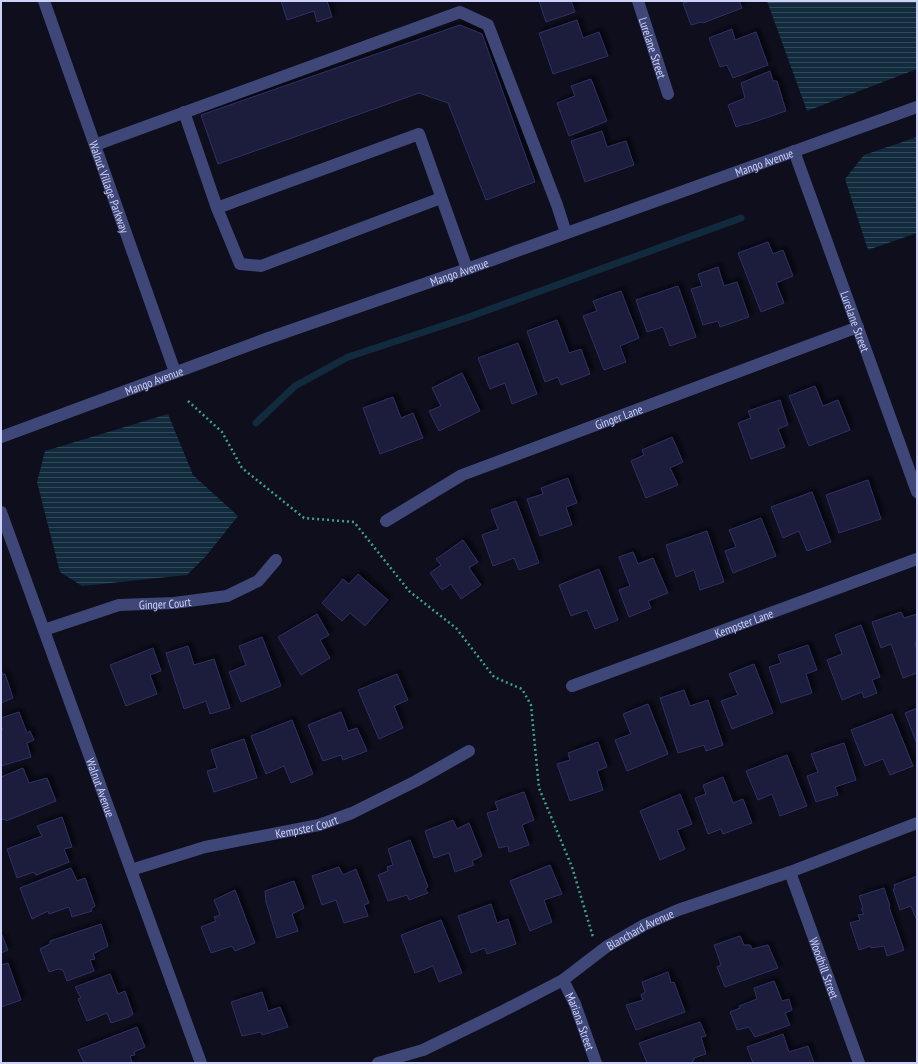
<svg xmlns="http://www.w3.org/2000/svg" width="918" height="1064" font-family="'PT Sans Narrow',sans-serif">
<style>
.water{fill:url(#water-rules)}
.lines{fill:none;stroke-linecap:round;stroke-linejoin:round}
.stream{stroke:#112b3d;stroke-width:7}
.building{fill:#1c1c3c;stroke:#303065;filter:url(#shadow)}
.path{stroke:#39a387;stroke-width:2.5;stroke-dasharray:2 3;stroke-linecap:butt}
.minor{stroke:#3e4777;stroke-width:12}
.labels{text-anchor:middle;dominant-baseline:central;stroke-width:3;stroke-linejoin:round;paint-order:stroke}
.street-label{font-size:12px;fill:#ced2fa;stroke:#0e0e1d}
</style>
<defs>
<pattern id="water-rules" width="6" height="5" patternUnits="userSpaceOnUse"><rect width="6" height="5" fill="#112b3d"/><path d="M0 2.5h6" fill="none" stroke="#32495a"/></pattern>
<filter id="shadow"><feDropShadow dx="3.5" dy="-3.5" stdDeviation="2" flood-color="#0009"/></filter>
</defs>
<rect width="100%" height="100%" fill="#0e0e1d"/>
<path class="water" d="M767 1H917V69L807 111Z
M917 137V233L868 250 845 179 864 155Z
M168 414 193 475 238 516 206 556 187 575 82 586 60 572 37 482 45 451Z"/>
<g class="lines">
<path class="stream" d="M256 423 295 386 348 357 466 318 741 218"/>
</g>
<path class="building" d="M281 1H327L332 17 317 22 314 11 287 20Z
M539 1H571L575 12 546 22Z
M690 1H739L742 8 703 23 701 22 691 25 683 3Z
M577 20 583 38 599 32 608 56 553 74 539 33Z
M460 25 482 34 535 182 486 200 448 103 419 93 218 164 201 115Z
M732 29 735 40 756 32 768 65 733 78 727 65 720 67 709 38Z
M770 71 773 81H777L786 111 748 124H745L736 127 728 105 745 98 741 83Z
M591 79 607 121 569 136 557 103 575 96 571 86Z
M602 131 607 147 626 141 634 165 585 182 571 141Z
M768 242 773 254 783 250 793 276 776 283 784 303 761 312 738 253Z
M718 267 724 286 737 282 749 317 720 327 718 321 703 325 691 289 702 286 698 274Z
M678 286 696 337 670 346 663 327 647 332 636 300Z
M621 291 639 338 620 346 626 362 604 370 583 316 597 311 593 301Z
M557 320 569 353 581 349 590 374 561 385 558 377 545 382 527 331Z
M518 343 537 394 512 404 505 383 490 389 478 358Z
M462 373 480 411 439 431 429 411 441 406 432 388Z
M815 386 823 406 838 400 850 430 809 446 789 396Z
M393 397 401 418 413 413 423 438 380 454 363 408Z
M780 400 788 425 778 429 785 447 751 459 738 423 751 418 748 411Z
M672 437 683 462 670 468 678 485 646 498 631 461 644 455 642 450Z
M568 478 577 503 566 507 572 525 540 536 527 499 543 494 541 488Z
M868 480 881 519 839 533 826 495Z
M812 492 831 542 807 551 799 531 783 538 771 507Z
M516 501 539 563 519 570 514 558 493 566 482 535 498 529 491 510Z
M761 518 776 556 733 573 725 551 736 547 729 530Z
M707 531 724 582 700 590 694 570 676 577 666 545Z
M463 540 478 562 469 568 481 585 461 599 451 584 442 590 430 573 441 565 436 559Z
M633 552 638 564 653 558 668 593 648 601 651 608 629 617 619 590 630 586 619 557Z
M599 569 618 620 595 629 587 610 571 616 559 585Z
M358 574 388 600 365 626 350 613 342 621 322 603 343 579 349 584Z
M901 612 904 618 917 614V642L915 643 917 650V673L903 678 891 644 881 648 872 622Z
M317 614 329 635 320 640 330 658 301 675 278 637Z
M861 625 880 677 872 680 877 693 864 698 862 692 842 700 827 660 842 654 835 635Z
M262 637 281 686 241 702 229 672 246 665 239 646Z
M808 645 817 670 806 674 812 693 781 703 769 667 781 663 778 655Z
M188 646 194 665 214 659 230 708 210 714 206 701 184 709 166 653Z
M153 648 161 671 150 675 157 694 126 706 110 665Z
M754 664 773 713 732 729 721 701 738 695 729 674Z
M1 670 3 675 5 674 13 698 1 703Z
M397 674 408 700 394 706 403 728 379 739 358 690Z
M684 690 690 706 708 700 723 745 706 751 704 745 678 753 660 698Z
M648 704 668 754 627 771 615 740 631 734 623 714Z
M917 708V744L905 713Z
M19 712 27 733 30 731 34 740 27 743 31 757 1 766V731L3 730 1 725V718Z
M341 712 348 731 357 728 367 751 343 760 341 755 323 761 308 725Z
M892 714 913 766 890 775 883 759 865 766 851 730Z
M292 720 313 774 291 783 284 766 266 774 251 736Z
M244 739 257 778 214 792 207 771 217 768 211 750Z
M598 742 607 767 597 771 603 790 570 801 557 764 570 760 568 753Z
M844 743 856 780 835 787 838 795 816 802 807 776 818 772 811 754Z
M787 755 807 806 780 816 772 794 758 800 746 771Z
M23 768 29 783 47 778 56 801 6 821 5 819 1 820V777Z
M723 777 733 803 743 799 752 823 723 834 721 829 708 834 695 798 706 794 703 785Z
M524 792 534 820 522 825 529 845 509 852 508 846 499 848 487 813 498 810 495 802Z
M680 794 692 824 677 830 685 849 660 860 640 811Z
M62 817 72 847 64 849 69 862 36 875 34 872 17 878 7 849 42 836 37 826Z
M453 820 457 829 469 823 482 856 472 861 474 865 455 872 449 853 434 858 425 831Z
M410 840 428 887 425 889 428 893 409 900 407 895 388 901 378 875 388 871 387 867 393 865 388 849Z
M550 865 562 894 544 900 552 922 530 931 510 881Z
M339 867 343 875 356 869 369 903 364 905 368 916 344 923 336 900 322 905 312 876Z
M71 868 77 881 85 878 95 906 91 909 92 911 72 917 69 907 49 914 48 911 32 919 20 888Z
M917 876V921L911 906 900 910 893 889H895L894 885Z
M294 881 304 908 292 914 298 931 277 938 266 902 265 891Z
M884 888 890 906 889 907 904 950 887 956 884 946 871 948 870 946 859 950 850 923 860 920 858 915 864 914 861 909 863 908 859 896Z
M235 890 255 943 235 951 232 946 211 953 201 927 216 921 214 917 220 915 214 900Z
M491 904 497 923 508 919 516 944 487 954 485 948 471 953 458 916Z
M441 920 462 973 439 982 433 966 415 973 401 935Z
M101 924 108 946 93 954 95 959 90 960 94 971 67 981 63 970 58 969 49 972 40 949 50 944V941Z
M1 933 8 950 1 953Z
M740 936 744 945H750L752 949 768 945 778 968 725 987 717 967 721 965 714 945Z
M8 963 21 1000 1 1007V965Z
M668 972 671 983 674 982 685 1012 636 1030 626 1005 643 1000 641 995 645 992 642 982Z
M110 974 118 994 125 991 133 1014 129 1017 111 1023 107 1013 87 1021 78 999 81 998 75 987Z
M774 981 782 1001 789 999 792 1010 785 1013 790 1025 755 1037 749 1027 737 1030 730 1012 740 1008 739 1006 757 999 754 988Z
M262 992 268 1011 280 1007 288 1027 262 1035 261 1032 242 1036 231 1002Z
M700 1022 706 1036 701 1037 706 1054 694 1058V1060L692 1061 694 1063H647L639 1043Z
M137 1027 145 1047 134 1052 135 1055 130 1056 132 1062 129 1063H84L78 1050Z
M783 1034 789 1052 808 1046 814 1063H753L747 1047Z"/>
<g class="lines">
<path class="path" d="M188 401 222 432 242 468 304 518 354 522 409 591 456 628 494 677 522 689 531 705 539 788 572 867 593 937"/>
<g class="minor">
<path id="s1" d="M44 1 175 372"/>
<path id="s2" d="M638 1 668 94"/>
<path d="M184 112 217 208"/>
<path d="M95 145 460 12 488 25 557 205 566 233"/>
<path id="s3" d="M794 151 917 492"/>
<path d="M441 198 261 266 240 264 217 208 419 134 467 269"/>
<path id="s4" d="M1 437 263 340 467 269 917 107"/>
<path id="s5" d="M1 512 201 1063"/>
<path id="s6" d="M386 521 462 475 858 327"/>
<path id="s7" d="M44 630 119 605 174 603 227 596 258 581 276 560"/>
<path id="s8" d="M572 686 917 559"/>
<path id="s9" d="M131 870 205 847 319 825 352 813 416 781 469 751"/>
<path id="s10" d="M790 872 859 1063"/>
<path id="s11" d="M563 980 575 1004 596 1063"/>
<path id="s12" d="M378 1063 423 1050 501 1012 563 980 606 947 644 925 678 910 790 872 917 823"/>
</g>
</g>
<g class="labels">
<g class="street-label">
<text stroke="none"><textPath href="#s2" startOffset="49">Lurelane Street</textPath></text>
<text stroke="none"><textPath href="#s4" startOffset="811">Mango Avenue</textPath></text>
<text stroke="none"><textPath href="#s1" startOffset="197">Walnut Village Parkway</textPath></text>
<text stroke="none"><textPath href="#s4" startOffset="487">Mango Avenue</textPath></text>
<text stroke="none"><textPath href="#s3" startOffset="181">Lurelane Street</textPath></text>
<text stroke="none"><textPath href="#s4" startOffset="163">Mango Avenue</textPath></text>
<text stroke="none"><textPath href="#s6" startOffset="256">Ginger Lane</textPath></text>
<text stroke="none"><textPath href="#s7" startOffset="125">Ginger Court</textPath></text>
<text stroke="none"><textPath href="#s8" startOffset="183">Kempster Lane</textPath></text>
<text stroke="none"><textPath href="#s5" startOffset="293">Walnut Avenue</textPath></text>
<text stroke="none"><textPath href="#s9" startOffset="181">Kempster Court</textPath></text>
<text stroke="none"><textPath href="#s12" startOffset="296">Blanchard Avenue</textPath></text>
<text stroke="none"><textPath href="#s10" startOffset="102">Woodhill Street</textPath></text>
<text stroke="none"><textPath href="#s11" startOffset="45">Mariana Street</textPath></text>
</g>
</g>
<rect width="918" height="1064" fill="none" stroke="#ced2fa" stroke-width="4"/>
</svg>
